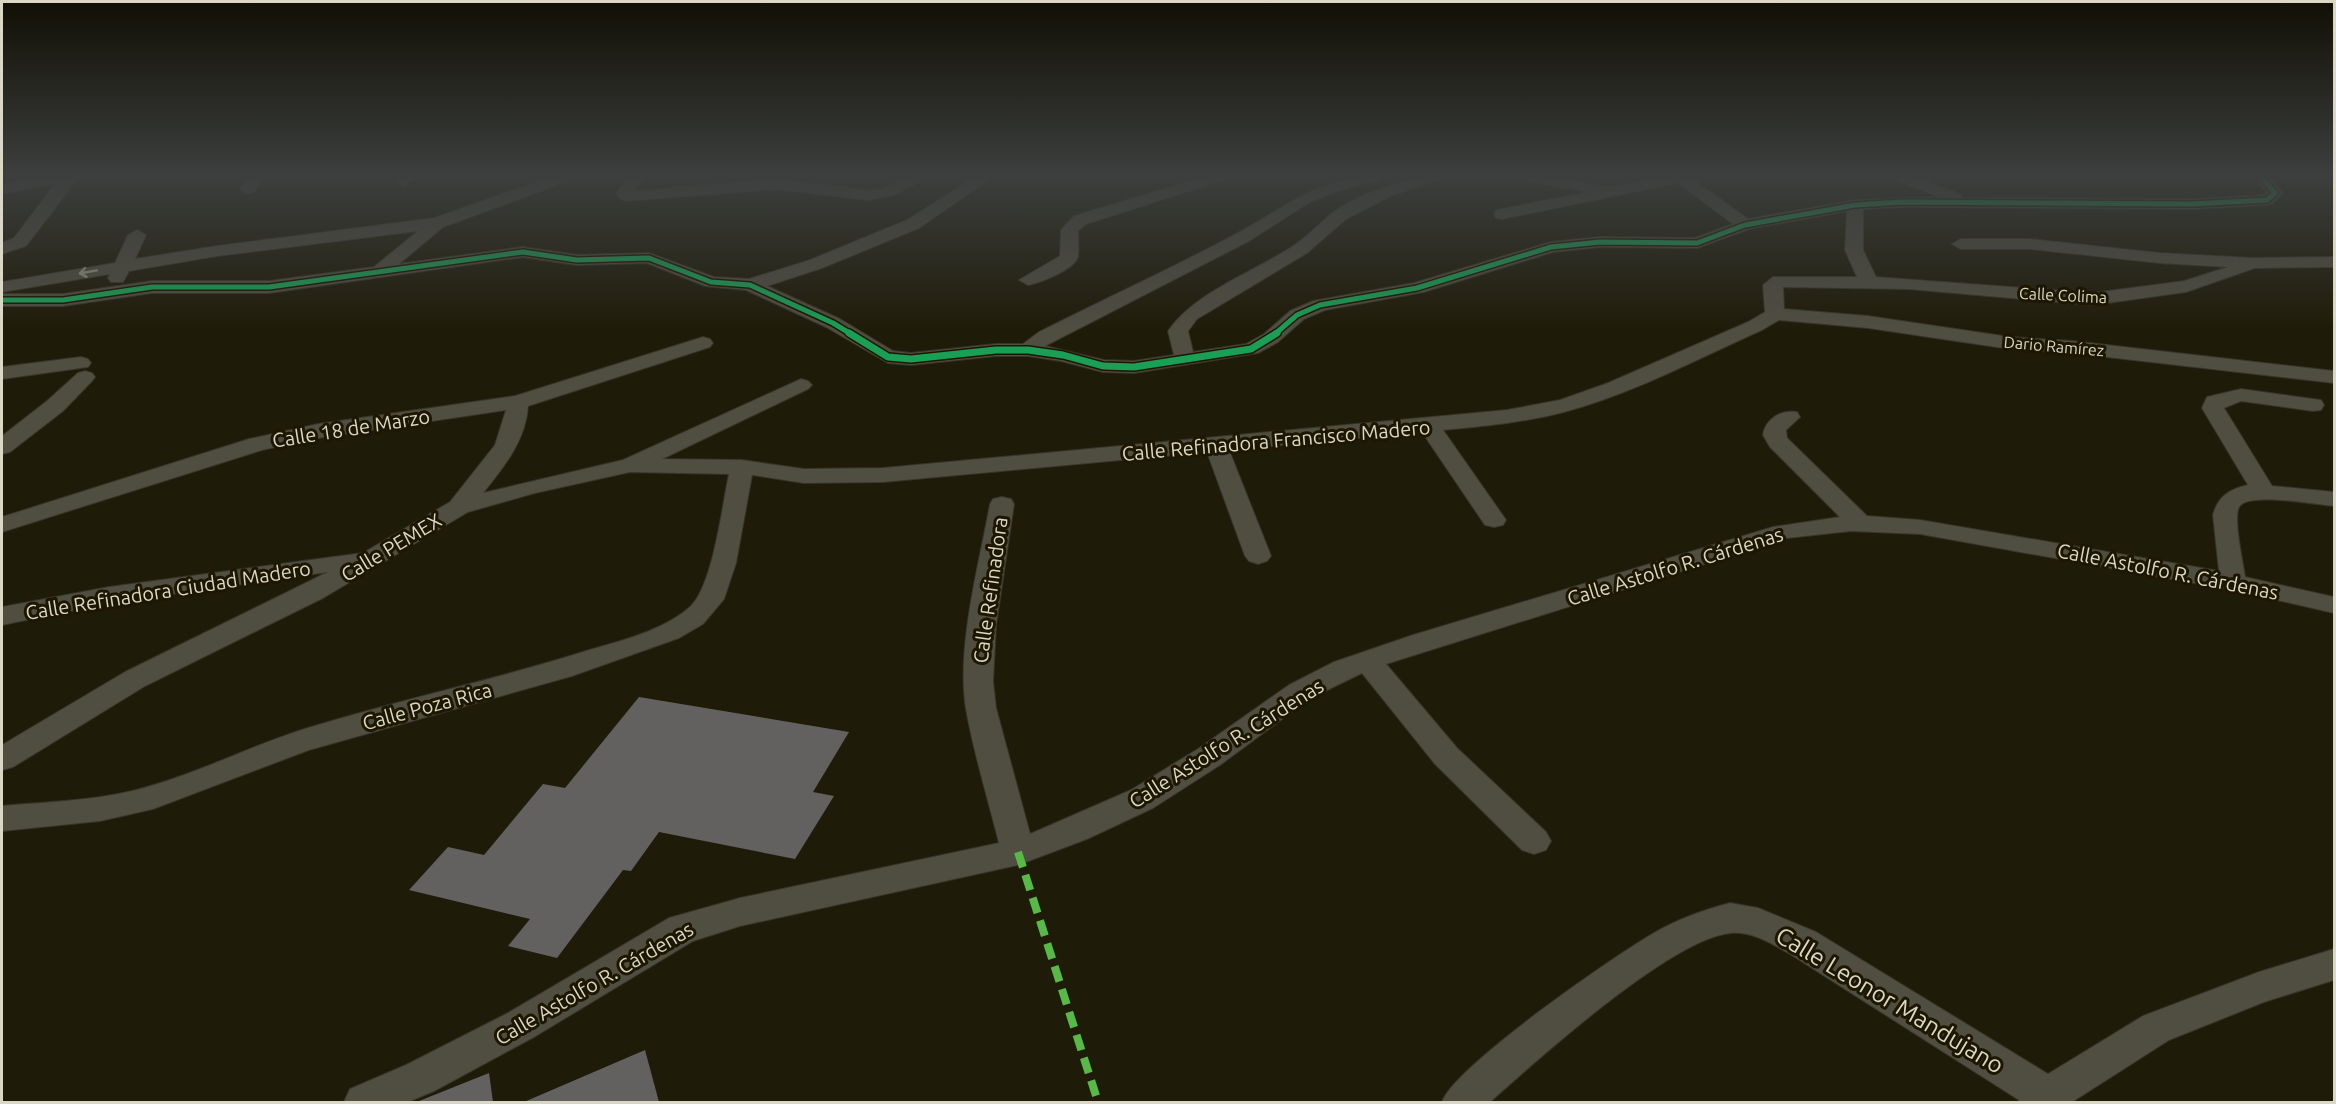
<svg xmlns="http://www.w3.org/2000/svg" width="2336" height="1104" font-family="Ubuntu,sans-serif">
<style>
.building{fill:#63615f}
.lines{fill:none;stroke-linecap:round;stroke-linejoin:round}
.minor-casing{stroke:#373529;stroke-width:2}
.minor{fill:#504d41;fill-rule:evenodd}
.quiet{stroke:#58b947;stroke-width:8;stroke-dasharray:16 8;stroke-linecap:butt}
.cycleway-far1-casing{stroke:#1d1700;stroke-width:8}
.cycleway-casing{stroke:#1d1700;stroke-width:10}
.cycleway-far1{stroke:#1a9f57;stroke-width:5}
.cycleway{stroke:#1a9f57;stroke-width:7}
.oneway{stroke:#959282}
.labels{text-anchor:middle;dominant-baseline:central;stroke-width:6;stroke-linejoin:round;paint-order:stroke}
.far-street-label{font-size:16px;fill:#dad7c4;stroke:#1d1700}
.street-label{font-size:20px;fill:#dad7c4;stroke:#1d1700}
.near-street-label{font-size:24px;fill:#dad7c4;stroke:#1d1700}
</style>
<rect width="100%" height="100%" fill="#1f1b09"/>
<path class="building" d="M639 697 849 732 813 792 834 796 795 859 659 832 631 871 623 870 557 958 508 946 530 919 409 890 448 847 484 855 543 784 565 788Z
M645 1050 659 1102H524Z
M489 1073 493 1102H419V1101Z"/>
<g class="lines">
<defs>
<path id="minor" d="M46 177H79L26 246 2 254V243L14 238 55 184 2 194V184Z
M247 177H263L254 192 248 194 240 189Z
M400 177H418L404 186 396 181Z
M551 177H573L571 180 443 227 399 264 523 247 577 255 649 253 714 277 749 279 810 260 907 220 975 177H993L919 228 822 268 767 286 840 319 893 351 911 353 996 344H1023L1039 332C1104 299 1171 269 1236 234 1290 205 1316 177 1382 177L1380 180 1340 190 1310 202 1249 241 1045 346 1104 360 1134 361 1174 355 1168 331C1195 292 1254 272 1293 246 1307 237 1319 224 1332 213 1356 195 1411 175 1440 177L1438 180 1393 195 1346 219 1307 253 1197 319 1188 331 1193 352 1246 344 1264 334 1290 311 1313 301 1414 283 1551 242 1600 237 1695 238 1733 224 1678 183 1502 219 1496 218 1494 214 1496 210 1589 192 1530 182 1522 177H1556L1608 188 1664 177H1690L1748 219 1855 200 1940 197 1895 180 1893 177H1914L1960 194 1962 198 2193 199 2263 195 2266 192 2253 177H2269L2283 193 2273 203 2267 205 2193 209 1903 207 1863 209V250L1876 277 2093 293 2184 281 2228 267 2160 263 2030 249H1961L1952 244 1961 239H2030L2160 253 2252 258 2334 257V267L2255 268 2186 292 2093 305 1908 289 1783 287 1784 309 1868 316 2010 337 2072 341 2334 371V383L2072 353 2010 349 1868 328 1779 320 1762 330C1699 358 1636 392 1571 410 1529 422 1486 426 1443 430L1506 520 1503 525 1494 527 1485 525 1422 432 1229 450 1271 556 1267 561 1258 564 1249 561 1245 556 1207 452 883 482 804 483 752 475 736 563 724 599 703 624 679 638 572 676 309 750 153 809 100 821 2 831V806C45 802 90 801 132 791 194 776 251 745 311 727 402 699 495 680 586 651 620 641 663 631 690 607 713 586 722 506 729 474L630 472 535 493 468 512 323 598 145 686 13 767 2 770V745L125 672 328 572 109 603 2 625V607L109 587 363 553 450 502 495 445 506 410 318 438 262 450 2 532V517L249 439 318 424 515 396 703 337 710 339 713 343 710 347 528 406C526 440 504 467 483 493L623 460 801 379 808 381 812 385 808 389 662 459 742 460 804 469 883 468 1507 410 1560 400 1608 383 1748 322 1765 312 1763 285 1773 277H1857L1845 250 1847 211 1749 229 1697 248 1600 247 1553 252 1424 292 1325 310 1304 319 1278 342 1258 353 1134 373 1103 372 1061 361 1028 356H996L911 365 888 363 826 327 746 290 705 286 647 263 577 265 523 257 269 293H152L63 306H2V294H63L152 281H269L374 267 418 231 217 256 129 271 123 282H111L108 278 110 274 2 292V282L115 263 128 235 137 230 146 235 135 259 217 246 434 218Z
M628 177H644L634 191 775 179 867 190 884 188 908 177H928L894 195 867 200 775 189 626 201 620 199 616 193Z
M1203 177H1226L1224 180 1086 224 1078 231C1078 239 1079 249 1078 256 1076 269 1040 283 1028 285L1019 280 1060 256 1061 230 1074 216Z
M81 357 88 359 91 363 88 367 2 379V367Z
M85 371 92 373 95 377 92 381 63 411 10 452 2 454V436L47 401 78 373Z
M2241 389 2313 399 2321 400 2324 405 2321 410 2313 411 2241 401 2224 408 2272 486 2334 492V506C2317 505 2247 491 2239 507 2233 520 2243 561 2245 577L2334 597V613L2233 590 1920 534 1851 531 1787 538 1386 664 1457 748 1546 832 1551 841 1546 850 1534 854 1522 850 1435 764 1362 673 1309 699 1220 765 1153 808 1087 839 1018 865 740 926 693 941 534 1037 434 1091 408 1102H344L350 1089 406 1065 508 1013 669 918 740 898 999 843C988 799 974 754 966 709 956 648 979 565 990 504L993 499 1002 497 1011 499 1014 504 996 625 993 681 996 708 1030 834 1131 790 1198 749 1289 685 1334 662 1413 635 1773 527 1840 517 1770 447 1763 435C1765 419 1782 409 1797 412L1800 417 1786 430 1787 438 1867 516 1920 520 2219 571 2213 515C2218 496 2230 489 2248 485L2202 408 2207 397Z
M1730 903 1758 908 1816 932 2048 1074 2143 1016 2259 972 2334 949V980L2264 1002 2169 1040 2072 1102H2018L2019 1100 1790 954C1772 944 1752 931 1731 933 1672 938 1537 1060 1490 1102H1442C1454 1067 1615 955 1654 933 1678 919 1703 910 1730 903Z"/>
</defs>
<use href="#minor" class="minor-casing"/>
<use href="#minor" class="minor"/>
<path class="quiet" d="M1018 852 1098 1102"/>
<defs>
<path id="cycleway-far1" d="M2 300H63L152 287H269L523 252 577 260 649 258 711 282 750 285 833 323 851 334
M1275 334 1297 315 1320 305 1417 288 1551 247 1600 242 1697 243 1745 225 1855 205 1903 202 2193 204 2267 200 2275 193 2261 177"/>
<path id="cycleway" d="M849 333 888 357 911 359 996 350H1028L1063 355 1103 366 1134 367 1251 349 1277 333"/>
</defs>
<use href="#cycleway-far1" class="cycleway-far1-casing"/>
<use href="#cycleway" class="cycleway-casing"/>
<use href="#cycleway-far1" class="cycleway-far1"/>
<use href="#cycleway" class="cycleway"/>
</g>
<defs><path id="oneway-shaft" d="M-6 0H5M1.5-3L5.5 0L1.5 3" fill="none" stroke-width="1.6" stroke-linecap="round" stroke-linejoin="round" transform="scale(1.5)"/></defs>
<use class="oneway" href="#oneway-shaft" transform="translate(88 272) rotate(170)"/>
<linearGradient id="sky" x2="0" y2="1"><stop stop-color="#110f05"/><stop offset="0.53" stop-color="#3c3f3e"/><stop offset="1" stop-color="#3c3f3e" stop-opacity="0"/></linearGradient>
<rect width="2336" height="331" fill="url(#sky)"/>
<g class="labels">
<g class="far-street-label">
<text transform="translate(2063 295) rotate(3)">Calle Colima</text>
<text transform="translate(2054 346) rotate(5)">Dario Ramírez</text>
</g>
<g class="street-label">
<text transform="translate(351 428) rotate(-9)">Calle 18 de Marzo</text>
<text transform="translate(1276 440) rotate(-5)">Calle Refinadora Francisco Madero</text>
<text transform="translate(391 547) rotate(-31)">Calle PEMEX</text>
<text transform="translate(1675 566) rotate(-17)">Calle Astolfo R. Cárdenas</text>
<text transform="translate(2168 571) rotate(11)">Calle Astolfo R. Cárdenas</text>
<text transform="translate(168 590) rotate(-9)">Calle Refinadora Ciudad Madero</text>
<text transform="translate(990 590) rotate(-82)">Calle Refinadora</text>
<text transform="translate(427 706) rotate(-15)">Calle Poza Rica</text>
<text transform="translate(1226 743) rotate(-32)">Calle Astolfo R. Cárdenas</text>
<text transform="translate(594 983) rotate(-30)">Calle Astolfo R. Cárdenas</text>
</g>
<g class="near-street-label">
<text transform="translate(1890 1000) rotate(31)">Calle Leonor Mandujano</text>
</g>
</g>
<rect width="2336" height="1104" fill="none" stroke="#dad7c4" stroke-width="6"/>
</svg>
